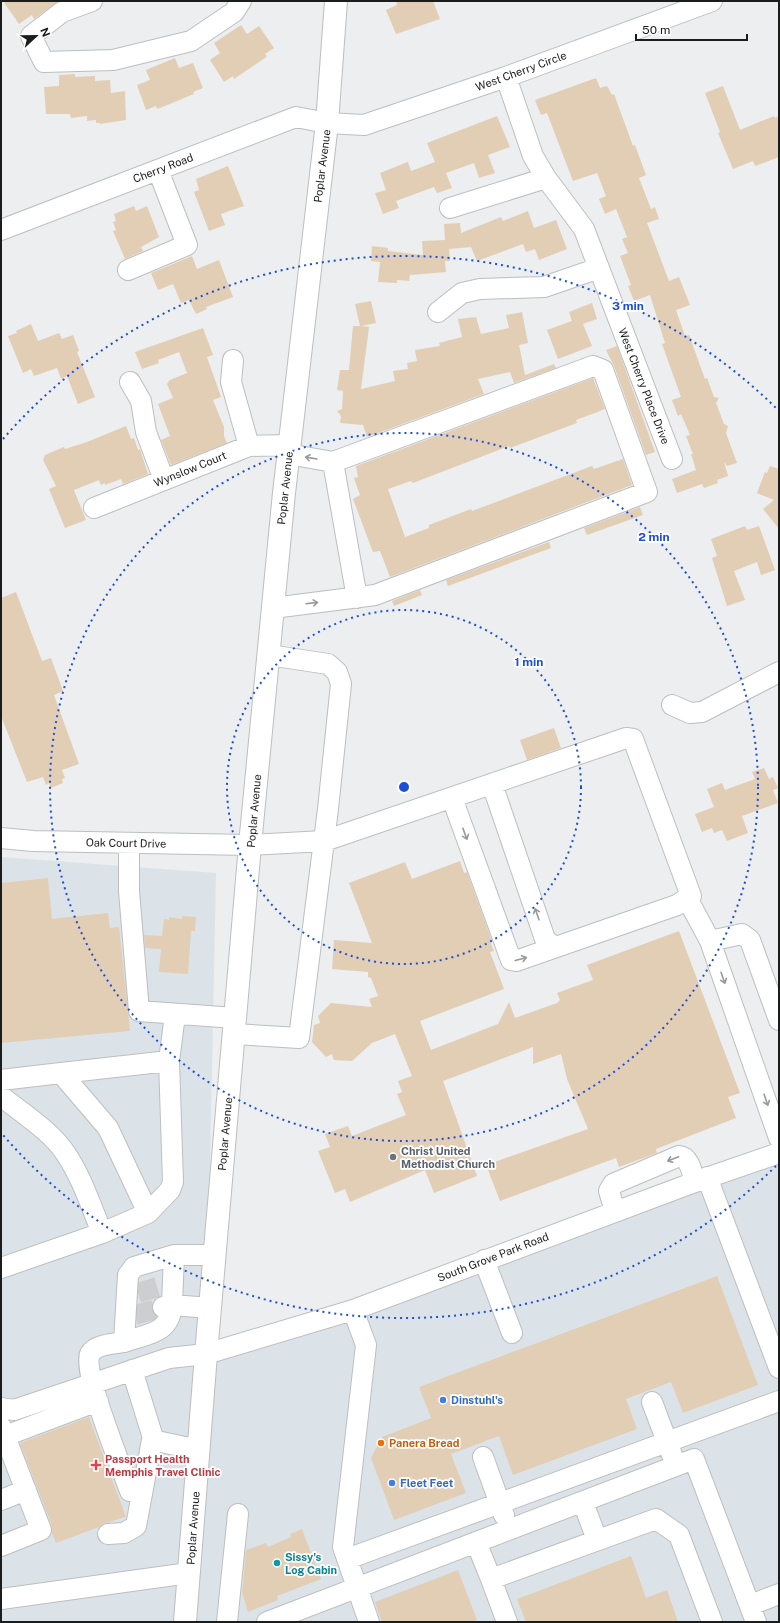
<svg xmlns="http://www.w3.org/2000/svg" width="780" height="1623" font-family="'Public Sans',sans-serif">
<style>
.built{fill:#dbe3e9}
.building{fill:#e2ceb5}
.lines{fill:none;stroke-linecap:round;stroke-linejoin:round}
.minor-tunnel{stroke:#cdcecf;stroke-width:20;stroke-dasharray:20 10;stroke-linecap:butt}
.minor-casing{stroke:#bdbebf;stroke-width:22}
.major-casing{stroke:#bdbebf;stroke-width:24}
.minor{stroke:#fff;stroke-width:20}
.major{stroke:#fff;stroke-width:22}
.oneway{stroke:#989999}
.ring{fill:none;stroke:#1d4ed8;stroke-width:2;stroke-dasharray:2 4}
.worship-dot{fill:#6b7280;stroke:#fff;stroke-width:1.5}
.shop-dot{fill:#3f7fe0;stroke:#fff;stroke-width:1.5}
.food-dot{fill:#e8710a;stroke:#fff;stroke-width:1.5}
.health-dot{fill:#e0444e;stroke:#fff;stroke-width:1.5}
.culture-dot{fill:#0f9aa8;stroke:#fff;stroke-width:1.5}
.labels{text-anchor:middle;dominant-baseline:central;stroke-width:3.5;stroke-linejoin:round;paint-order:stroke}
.street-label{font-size:11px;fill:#1b1c1c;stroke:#fff}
.worship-label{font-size:11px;font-weight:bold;fill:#5b616d;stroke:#fff;text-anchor:start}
.shop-label{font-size:11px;font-weight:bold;fill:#366cbe;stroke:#fff;text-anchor:start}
.food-label{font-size:11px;font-weight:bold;fill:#c56008;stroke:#fff;text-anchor:start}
.health-label{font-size:11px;font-weight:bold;fill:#be3a42;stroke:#fff;text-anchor:start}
.culture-label{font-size:11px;font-weight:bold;fill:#0d838f;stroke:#fff;text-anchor:start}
.centre{fill:#1d4ed8;stroke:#fff;stroke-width:2}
.ring-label{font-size:12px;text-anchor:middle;font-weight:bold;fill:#1d4ed8;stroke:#fff;stroke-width:3.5;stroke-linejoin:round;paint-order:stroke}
</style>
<rect width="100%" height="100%" fill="#eceeef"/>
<path class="built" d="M1 857 216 873 206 1354 779 1161V1622H1Z"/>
<path class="building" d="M3 1H59L34 19 32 15 19 24Z
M396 1H433L440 19 396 34 386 10 397 5Z
M241 25 247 34 259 26 274 48 265 54 267 56 265 58 234 79 233 76 224 82 210 60 220 53 214 43Z
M175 58 179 68 193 63 203 88 193 92 194 94 160 108 157 109 156 106 146 110 137 85 150 80 146 70Z
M75 74V77L95 76V81L110 80 111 93 125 91 126 120 100 124V123H96V120L87 121V116L71 118 70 114H46L44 87 59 86V75Z
M596 78 600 88 607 86 612 95 614 94 633 146 635 145 646 175 639 178 651 209 655 207 659 219 647 223 669 281 679 277 690 305 676 310 685 336 689 335 705 379 707 378 714 397 719 398 716 403 724 424 728 426 726 433 737 463 727 466 724 462 728 476 717 480 718 483 704 488 702 484 677 493 672 479 696 470 691 454H693L686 436 690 435 681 414 678 416 672 400 681 397 662 344 665 343 650 295 634 301 628 286 631 285 620 256 628 253 622 239 627 237 616 209 605 214 599 199 606 196 597 173 573 181 547 113 541 115 535 100Z
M723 86 740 130 774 116 775 118 779 116V157L755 166 753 161 733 169 718 133 720 132 705 93Z
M497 116 510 147 488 155 495 173 479 178 474 163 446 173 452 188 437 193 434 187 396 201 399 208 383 214 375 193 386 190 380 173 408 162 411 171 435 162 427 143Z
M228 166 244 206 221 214 225 225 209 231 194 192 199 190 196 179Z
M134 206 136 211 147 206 159 237 141 247 143 251 125 259 113 231 116 230 113 222 116 221 114 214Z
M528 211 534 228 556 220 567 249 539 260 535 249 526 252 523 244 477 261 471 247 449 249 450 261H445L446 272 410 275 409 281 397 280V283L378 282 380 262 371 261 372 246 388 248V251L423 255 422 241 445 240 444 224 460 223 461 233 501 217 503 221Z
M192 256 197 269 219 260 233 297 206 307 207 309 196 314 189 300 181 303 173 284 158 290 151 273Z
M371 301 376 323 361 326 369 327 361 389 395 381 393 371 408 369 407 363 417 361 415 350 440 346 439 343 462 337 458 319 476 317 481 334 509 328 506 315 522 312 528 343 519 345 525 375 554 364 556 368 514 383 510 372 478 379 484 394 367 437 363 425 340 423 341 416 337 411 342 409 343 391 337 390 340 370H349L353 326H360L355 304Z
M592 303 597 319 583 324 592 346 558 359 547 330 572 321 569 312Z
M31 324 38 341 59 333 62 339 73 335 79 351 77 352 95 397 78 404 67 376 61 379 57 368 34 376 31 369 23 373 8 336 17 333 16 331Z
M203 328 213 355 207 357 221 397 213 400 224 427V436L227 443 171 465 161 440 170 436 158 404 173 398 167 384 170 380 187 373 179 352 158 360 159 363 142 369 135 352Z
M617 346 655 452 646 455 614 366 606 350Z
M593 378 605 409 576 420 577 423 510 448 509 446 413 483 411 481 388 489 405 537 429 528V525L471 509 472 511 592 466 594 469 623 459 632 485 390 577 380 551 373 552 353 499 360 495 354 478 358 477 356 466Z
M126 426 131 439 134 438 138 450 140 449 148 474 123 484 121 479 105 485V483L101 485 99 480 74 490 86 520 65 528 49 489 56 486 43 460 45 455 64 447 65 449 87 442Z
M770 466 779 469V529L763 509 774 500 757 493 765 472 767 473Z
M640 507 643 515 587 535 584 528Z
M745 526 747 530 759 526 775 570 761 575 757 562 734 571 745 600 727 606 712 558 717 556 711 539Z
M549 542 551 548 448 586 446 580Z
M420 590 422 595 394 606 392 601Z
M16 592 42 661 51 658 63 691 54 695 79 764 62 770 65 778 62 779 63 783 51 788 49 783 46 785 43 777 27 782 1 716V598Z
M554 728 561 748 527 760 520 740Z
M764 768 769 779 773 777 778 788 773 790 778 803 742 816 748 833 727 841 722 830 714 833 712 828 702 832 695 814 714 807 707 789 722 783 725 790 755 779 752 772Z
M460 861 464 873 467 872 492 941 490 942 494 951 490 952 504 989 420 1021 431 1050 498 1024 509 1002 515 1018 557 1003 560 1000 557 993 593 980 587 965 679 931 740 1093 728 1097 736 1118 656 1149 657 1153 619 1167 616 1158 500 1201 486 1165 588 1129 567 1079 561 1054 533 1064V1047L443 1081 477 1176 434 1193 425 1170 350 1202 345 1189 335 1193 318 1151 330 1147 325 1134 348 1126 352 1136 406 1115 397 1094 402 1092 398 1081 412 1076 395 1034 372 1043 352 1061 334 1060 332 1054 326 1057 312 1042 314 1025 320 1023 318 1016 331 1003 372 1007 369 999 378 996 371 978 368 977V972L332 969 334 940 372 943 349 883 405 862 412 879Z
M48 878 52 919 108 913 110 928 119 927 130 1031 1 1043V883Z
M182 916 196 917 195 931H191L188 974 159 972 161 949 145 948 144 935 162 936 164 919 169 920V917L182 919Z
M717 1276 758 1385 683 1413 671 1382 626 1399 637 1429 513 1475 499 1436 451 1454 466 1493 394 1520 371 1458 382 1437 431 1418 419 1387Z
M89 1417 126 1517 102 1524 99 1527 56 1543 52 1533V1526L20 1443Z
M302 1529 321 1579 277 1596 278 1600 248 1612 242 1592 246 1550 266 1543 268 1547 291 1537 290 1534Z
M631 1556 646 1598 667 1590 678 1622H526L517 1599Z
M458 1570 477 1620 471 1622H382L375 1602Z"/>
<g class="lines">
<path class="minor-tunnel" d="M138 1293 164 1285
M135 1315 163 1307"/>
<defs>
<path id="minor" d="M92 1 62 12 31 36 44 62 113 60 191 41 234 12 241 1
M506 77 533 156 546 178 584 229 672 459
M450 208 546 178
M1 230 296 117 327 123 364 125 506 77 712 1
M128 270 187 245 158 170
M438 312 462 293 480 289 544 287 599 268
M233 360 231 382 249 446
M130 382 141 401 146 432 164 480
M288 454 333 462
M94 508 249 446 289 445
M273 608 375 595 647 492 603 370 593 366 333 462 357 598
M672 705 690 713 702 712 779 672
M492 784 545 939 554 947
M1 838 33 841 250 845 324 841 626 738 633 739 691 896 677 905 516 961 511 960 452 798
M129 843V891L139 1011 235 1018
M687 898 710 941 779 1138
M710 941 742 934 750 940 779 1020
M234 1034 299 1038 328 809 341 684 337 672 328 664 269 655
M61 1073 169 1061
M1 1080 61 1073 108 1128 148 1213
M1 1096C22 1113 51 1131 66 1154 82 1178 91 1206 102 1233
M707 1177 779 1368
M615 1211 609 1191 613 1184 679 1156C690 1157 692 1173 695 1182
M484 1260 512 1333
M1 1268 102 1233 148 1213 170 1190 173 1182 169 1061 175 1015
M210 1308 172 1305 174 1255H215
M353 1310 366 1345 343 1547 369 1622
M124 1342C147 1334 170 1334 172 1305L163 1307
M132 1370 154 1441
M652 1402 672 1455
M1 1408 14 1410 169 1358 206 1354 353 1310 695 1182 779 1153
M1 1427 5 1436 98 1401
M483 1457 504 1515
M142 1494 130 1491C122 1469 82 1371 90 1354 95 1344 115 1344 124 1342L128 1275 134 1267 174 1255
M1 1500 26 1490
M583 1502 597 1540
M108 1534 124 1533 136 1526 152 1440 199 1450
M476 1542 491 1579
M1 1546 41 1530 5 1436
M347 1559 779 1401
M1 1599 189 1573
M750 1605 779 1594
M227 1622 238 1514
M267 1622 694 1459 756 1622
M507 1622 491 1579 656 1519 679 1535 712 1622"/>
<path id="major" d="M185 1622 206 1354 250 845 284 493 327 123 336 1"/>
</defs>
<use href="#minor" class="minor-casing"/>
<use href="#major" class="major-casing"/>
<use href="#minor" class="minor"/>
<use href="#major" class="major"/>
</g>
<defs><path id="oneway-shaft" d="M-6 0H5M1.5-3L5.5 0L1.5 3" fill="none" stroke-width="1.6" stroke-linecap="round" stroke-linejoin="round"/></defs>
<g class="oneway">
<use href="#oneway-shaft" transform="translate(311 458) rotate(-170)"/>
<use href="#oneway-shaft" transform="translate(312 603) rotate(-7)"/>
<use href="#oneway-shaft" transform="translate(465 834) rotate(70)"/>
<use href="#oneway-shaft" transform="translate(537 914) rotate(-109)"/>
<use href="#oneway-shaft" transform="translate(521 959) rotate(-15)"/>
<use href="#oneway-shaft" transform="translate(723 978) rotate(71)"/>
<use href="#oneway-shaft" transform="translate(766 1100) rotate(71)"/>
<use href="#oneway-shaft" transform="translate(673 1159) rotate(159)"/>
</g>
<g class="ring">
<circle cx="404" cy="787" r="177"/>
<circle cx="404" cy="787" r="354"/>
<path d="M776 1166A531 531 0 0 1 3 1135M3 439A531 531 0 0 1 776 408"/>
</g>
<circle class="worship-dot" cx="393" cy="1157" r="4"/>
<g class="shop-dot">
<circle cx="443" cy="1400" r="4"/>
<circle cx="392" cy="1483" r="4"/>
</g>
<circle class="food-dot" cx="381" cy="1443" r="4"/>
<path class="health-dot" d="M94 1459h4v4h4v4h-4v4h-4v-4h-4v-4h4z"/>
<circle class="culture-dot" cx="277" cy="1563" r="4"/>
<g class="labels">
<g class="street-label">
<text transform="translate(521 71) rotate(-20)">West Cherry Circle</text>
<text transform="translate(322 166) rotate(-83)">Poplar Avenue</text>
<text transform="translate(163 168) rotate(-21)">Cherry Road</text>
<text transform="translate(644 386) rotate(69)">West Cherry Place Drive</text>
<text transform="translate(190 469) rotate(-22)">Wynslow Court</text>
<text transform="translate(285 488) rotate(-84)">Poplar Avenue</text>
<text transform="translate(254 811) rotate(-85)">Poplar Avenue</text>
<text transform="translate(126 843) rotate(1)">Oak Court Drive</text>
<text transform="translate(225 1134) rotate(-85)">Poplar Avenue</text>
<text transform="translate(493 1257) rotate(-21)">South Grove Park Road</text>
<text transform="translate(193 1528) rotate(-86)">Poplar Avenue</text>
</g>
<g class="worship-label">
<text x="401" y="1151">Christ United<tspan x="401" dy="13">Methodist Church</tspan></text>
</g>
<g class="shop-label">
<text x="451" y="1400">Dinstuhl's</text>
<text x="400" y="1483">Fleet Feet</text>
</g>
<g class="food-label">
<text x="389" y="1443">Panera Bread</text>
</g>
<g class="health-label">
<text x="105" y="1459">Passport Health<tspan x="105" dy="13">Memphis Travel Clinic</tspan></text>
</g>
<g class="culture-label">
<text x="285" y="1557">Sissy's<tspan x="285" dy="13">Log Cabin</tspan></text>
</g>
</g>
<circle cx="404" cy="787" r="6" class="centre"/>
<g class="ring-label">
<text x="628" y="310">3 min</text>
<text x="654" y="541">2 min</text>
<text x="529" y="666">1 min</text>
</g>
<rect width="780" height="1623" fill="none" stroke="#1b1c1c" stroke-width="4"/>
<g transform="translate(36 36) rotate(68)" stroke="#ffffff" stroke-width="3" paint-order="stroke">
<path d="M0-3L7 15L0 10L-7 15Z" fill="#1b1c1c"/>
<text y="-6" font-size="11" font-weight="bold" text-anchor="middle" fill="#1b1c1c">N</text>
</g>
<path d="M636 34v6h111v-6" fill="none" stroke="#1b1c1c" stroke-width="2"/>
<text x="642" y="34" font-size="12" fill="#1b1c1c" stroke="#ffffff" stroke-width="3" paint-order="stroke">50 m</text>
</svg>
